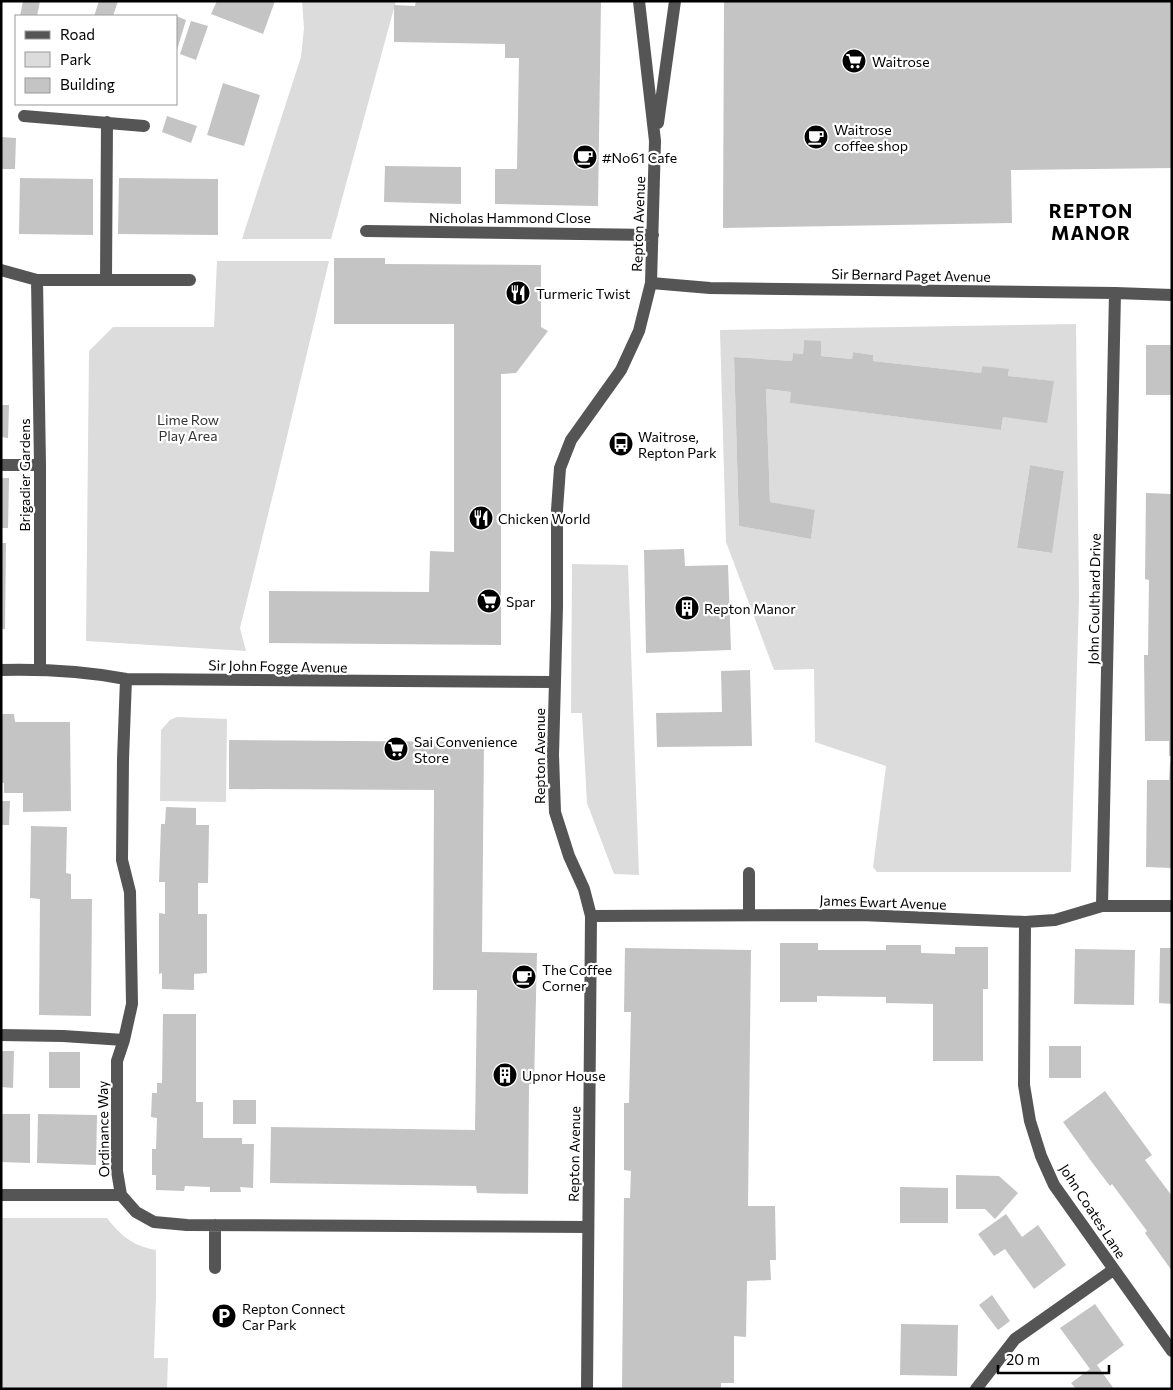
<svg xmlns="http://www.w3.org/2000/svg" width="1173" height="1390" font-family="Commissioner,sans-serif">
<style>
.green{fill:#dcdcdc;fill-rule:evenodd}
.building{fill:#c4c4c4}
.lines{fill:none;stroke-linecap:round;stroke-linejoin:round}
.minor{stroke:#555;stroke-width:12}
.labels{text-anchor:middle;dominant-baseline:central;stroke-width:4.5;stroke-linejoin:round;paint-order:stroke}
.poi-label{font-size:14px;fill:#000;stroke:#fff;text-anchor:start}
.street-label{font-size:14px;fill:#000;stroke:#fff}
.park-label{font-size:14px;fill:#333;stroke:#fff}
.district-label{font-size:19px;font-weight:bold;letter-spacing:1px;fill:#000;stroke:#fff}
</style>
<rect width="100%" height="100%" fill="#fff"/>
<path class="green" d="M302 1H396L331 239H242L301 57 304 28Z
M217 261H329L278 474 240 628 246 651 86 641 89 351 113 327H214Z
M1076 324 1079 598 1071 872H877L873 867 886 766 815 742 814 669 774 670 726 542 720 330ZM804 340 821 342V356L852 359 853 352 873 355V361L981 373 982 366 1009 370 1008 376 1053 381 1003 417 1001 430 791 403V392L766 389 770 502 815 511 811 539 739 526 734 357 792 361 793 353 803 354ZM1030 465 1064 471 1051 553 1017 548Z
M572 564 628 565 639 875 614 874 587 803 582 713H571Z
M177 717 227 719 226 802 160 801 161 730 170 720Z
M1 1218H107C121 1236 133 1246 156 1250V1297L154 1358H168L167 1389H1Z"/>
<path class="building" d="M23 1H40L37 16H20Z
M99 1H118L113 16H94Z
M217 1H275L263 34 211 14Z
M416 1H601L598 206 495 204V169H517L519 58H505V44L394 42V5L415 6Z
M724 1H1172V168L1011 170 1012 223 723 228Z
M176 16 186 20 177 50H176Z
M191 21 208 26 196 60 180 54Z
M223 83 260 95 244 146 207 135Z
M167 116 197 126 191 143 162 132Z
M1 137 16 138 15 169H1Z
M385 166 461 167V204L384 202Z
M20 178 93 179V235L19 234Z
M119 178 218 179V235L118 234Z
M334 258H385V264L541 265V327L548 331 516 373 501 374V645L269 643V591L429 592 430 551 454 552V324H334Z
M804 340 821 341V356L852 359 853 352 873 355V361L981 373 982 366 1009 369 1008 376 1054 381 1047 423 1003 417 1001 430 790 403 791 392 766 389 770 502 815 510 811 539 739 526 734 357 792 361 793 353 803 354Z
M1146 345H1172V395H1146Z
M1 405H9L8 438 1 437Z
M1030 465 1064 471 1052 553 1017 548Z
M1 478H9L8 528H1Z
M1146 493 1172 494V756H1169V741H1145L1144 655H1148L1149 580 1145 579Z
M1 543H6L5 629H1Z
M684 549 685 566 728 565 731 650 646 653 644 550Z
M750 670 752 746 657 747 656 713 722 712 721 671Z
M1 714H14L15 722H70L71 811 23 812V793H4V783H1Z
M229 740 484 742 482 952 537 953 534 1084H529L528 1194 477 1193 476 1186 270 1183 271 1127 475 1130 477 990H433L434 790 229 789Z
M1170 762H1172V868L1146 867 1147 780H1169Z
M1 801H10L9 825H1Z
M166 807 196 808V825H209L208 883H198V914H207V973L194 974V990L162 989V973L159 974V913L165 914V882H159L161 824H165Z
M31 826 67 827 66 873 71 874V899H92L91 1016 39 1015 40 899 30 898Z
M780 943H818V950H886V945H921V953L955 954V947H988V989H983V1061H933V1004L886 1003V997L817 996V1002H780Z
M625 948 751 950 748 1206H775L776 1260H770L771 1280 747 1281 746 1337 734 1336V1383H721V1389H622L624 1198H630L631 1171 624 1170V1103H629L631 1012H624Z
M1160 948H1172V1004L1159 1003Z
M1075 949 1135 950 1134 1005 1074 1004Z
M163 1014H196V1102H203V1138H242V1144H254L253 1188 240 1187 241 1192H210V1187L185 1186 184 1191 156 1190V1175H152V1149H156L157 1118 151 1117 152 1093H157V1083H162Z
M1049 1046H1081V1078H1049Z
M1 1051H14L13 1088 1 1087Z
M49 1052H80V1088H49Z
M1105 1091 1152 1155 1145 1160 1172 1196V1271L1145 1233 1147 1231 1112 1184 1110 1186 1094 1165 1063 1122Z
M233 1100H256V1124H233Z
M1 1114H30V1163L1 1162Z
M38 1114 97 1115 96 1165 37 1163Z
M956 1175 999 1176 1018 1193 995 1219 985 1209H956Z
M900 1187 948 1188V1223H900Z
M1006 1214 1022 1237 1038 1225 1066 1265 1034 1289 1005 1249 994 1256 978 1234Z
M992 1295 1010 1321 998 1330 979 1305Z
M1095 1304 1124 1345 1097 1365 1114 1389H1076L1071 1383 1090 1369 1060 1328Z
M901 1324 958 1325 957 1376 900 1375Z"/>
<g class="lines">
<path class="minor" d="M24 116 144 126
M658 123 675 1
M366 231 653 235
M1 270 37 280
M106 280 107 122
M651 283 710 288 1115 293 1172 295
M1 465H40
M40 669V465L37 280H190
M1 670C44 669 84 671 126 679L555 682
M126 679 123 759 122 860 130 892 132 1004 124 1040 117 1061V1171L121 1195 136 1212 154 1222 187 1225 588 1227
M749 873V915
M1102 906 1115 293
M591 916 861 915 1025 922 1055 920 1102 906H1172
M1025 922 1024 1085 1030 1121 1041 1156 1054 1185 1172 1351
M1 1035 63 1036 124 1040
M1 1195H121
M215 1268V1225
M587 1389 591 916 584 889 569 856 555 812 553 755 557 607V510L560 468 571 440 621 370 639 331 651 283 655 141 639 1
M976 1389 1015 1339 1113 1270"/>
</g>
<defs>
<symbol id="supermarket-disc" viewBox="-11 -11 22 22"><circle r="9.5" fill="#000" stroke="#fff"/><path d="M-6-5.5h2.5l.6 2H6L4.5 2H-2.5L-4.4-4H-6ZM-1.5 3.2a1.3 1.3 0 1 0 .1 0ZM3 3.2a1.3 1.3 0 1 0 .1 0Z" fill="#fff"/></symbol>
<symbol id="cafe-disc" viewBox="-11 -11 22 22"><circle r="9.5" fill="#000" stroke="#fff"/><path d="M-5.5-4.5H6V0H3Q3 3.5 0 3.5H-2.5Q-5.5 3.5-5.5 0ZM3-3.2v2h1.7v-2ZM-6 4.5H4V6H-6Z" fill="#fff"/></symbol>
<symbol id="restaurant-disc" viewBox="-11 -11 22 22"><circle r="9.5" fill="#000" stroke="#fff"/><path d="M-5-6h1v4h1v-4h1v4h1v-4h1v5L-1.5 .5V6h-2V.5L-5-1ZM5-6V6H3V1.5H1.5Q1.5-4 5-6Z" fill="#fff"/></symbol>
<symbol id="bus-disc" viewBox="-11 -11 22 22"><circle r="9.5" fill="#000" stroke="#fff"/><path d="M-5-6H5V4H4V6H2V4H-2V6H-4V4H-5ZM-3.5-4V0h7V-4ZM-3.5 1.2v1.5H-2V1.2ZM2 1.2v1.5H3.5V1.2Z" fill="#fff"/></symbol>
<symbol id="building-disc" viewBox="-11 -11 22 22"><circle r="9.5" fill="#000" stroke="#fff"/><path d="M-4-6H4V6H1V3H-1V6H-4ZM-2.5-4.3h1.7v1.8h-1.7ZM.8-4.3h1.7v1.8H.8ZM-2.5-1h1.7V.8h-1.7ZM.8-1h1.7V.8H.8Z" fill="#fff"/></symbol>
<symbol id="parking-disc" viewBox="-11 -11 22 22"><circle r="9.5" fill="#000" stroke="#fff"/><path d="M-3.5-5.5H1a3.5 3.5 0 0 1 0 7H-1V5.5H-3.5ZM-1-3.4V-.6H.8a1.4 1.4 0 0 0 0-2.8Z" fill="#fff"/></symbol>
</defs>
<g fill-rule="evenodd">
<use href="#supermarket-disc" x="840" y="47" width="28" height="28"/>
<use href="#cafe-disc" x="802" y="123" width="28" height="28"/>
<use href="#cafe-disc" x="571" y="143" width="28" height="28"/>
<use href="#restaurant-disc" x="504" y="279" width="28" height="28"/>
<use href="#bus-disc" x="607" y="430" width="28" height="28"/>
<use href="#restaurant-disc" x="467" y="504" width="28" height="28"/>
<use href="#supermarket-disc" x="475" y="587" width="28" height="28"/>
<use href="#building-disc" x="673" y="594" width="28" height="28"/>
<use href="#supermarket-disc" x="382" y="735" width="28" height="28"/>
<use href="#cafe-disc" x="510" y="963" width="28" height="28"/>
<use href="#building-disc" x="491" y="1061" width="28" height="28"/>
<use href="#parking-disc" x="210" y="1302" width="28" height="28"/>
</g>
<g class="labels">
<g class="poi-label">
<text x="872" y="61">Waitrose</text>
<text x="834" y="129">Waitrose<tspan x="834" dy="16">coffee shop</tspan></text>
<text x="602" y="157">#No61 Cafe</text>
<text x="536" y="293">Turmeric Twist</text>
<text x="638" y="436">Waitrose,<tspan x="638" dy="16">Repton Park</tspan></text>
<text x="498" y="518">Chicken World</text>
<text x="506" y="601">Spar</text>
<text x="704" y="608">Repton Manor</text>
<text x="414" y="741">Sai Convenience<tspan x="414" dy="16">Store</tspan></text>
<text x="542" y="969">The Coffee<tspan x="542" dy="16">Corner</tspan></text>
<text x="522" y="1075">Upnor House</text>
<text x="242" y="1308">Repton Connect<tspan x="242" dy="16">Car Park</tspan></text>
</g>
<g class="street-label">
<text x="510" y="217">Nicholas Hammond Close</text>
<text transform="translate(638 224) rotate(-88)">Repton Avenue</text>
<text transform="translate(911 275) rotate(1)">Sir Bernard Paget Avenue</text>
<text transform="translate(24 475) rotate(-90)">Brigadier Gardens</text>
<text transform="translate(1094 599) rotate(-89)">John Coulthard Drive</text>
<text transform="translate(278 666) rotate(1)">Sir John Fogge Avenue</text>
<text transform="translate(539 756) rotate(-90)">Repton Avenue</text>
<text transform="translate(883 902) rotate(2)">James Ewart Avenue</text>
<text transform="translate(103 1129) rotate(-91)">Ordinance Way</text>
<text transform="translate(574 1154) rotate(-89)">Repton Avenue</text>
<text transform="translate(1093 1211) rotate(57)">John Coates Lane</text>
</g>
<g class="park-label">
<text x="188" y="419">Lime Row<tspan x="188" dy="16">Play Area</tspan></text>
</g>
<g class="district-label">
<text x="1091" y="210">REPTON<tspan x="1091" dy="22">MANOR</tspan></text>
</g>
</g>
<rect width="1173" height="1390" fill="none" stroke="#000000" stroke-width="5"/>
<rect x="15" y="15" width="162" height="90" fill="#ffffff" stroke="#999999"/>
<rect x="25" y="31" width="25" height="8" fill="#555555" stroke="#999999"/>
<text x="60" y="40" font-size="15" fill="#000000">Road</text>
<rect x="25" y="52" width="25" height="15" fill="#dcdcdc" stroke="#999999"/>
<text x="60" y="65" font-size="15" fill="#000000">Park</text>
<rect x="25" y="78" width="25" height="15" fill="#c4c4c4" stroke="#999999"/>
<text x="60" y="90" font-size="15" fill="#000000">Building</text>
<path d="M998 1365v8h111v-8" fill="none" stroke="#000000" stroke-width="2.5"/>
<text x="1006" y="1365" font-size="15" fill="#000000" stroke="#ffffff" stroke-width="4" paint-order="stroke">20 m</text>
</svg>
